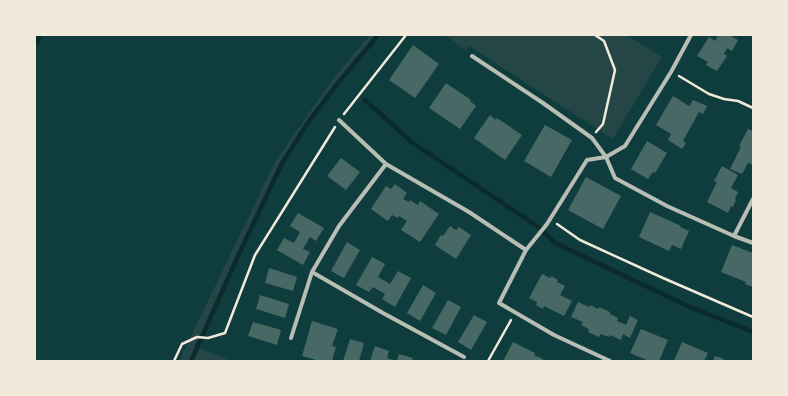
<svg xmlns="http://www.w3.org/2000/svg" width="788" height="396" font-family="'Source Sans 3',sans-serif">
<style>
.green{fill:#244646}
.lines{fill:none;stroke-linecap:round;stroke-linejoin:round}
.stream{stroke:#0a2a2b;stroke-width:4.5}
.building{fill:#486865}
.path{stroke:#f1e9da;stroke-width:2.5}
.minor{stroke:#b8beb3;stroke-width:4}
</style>
<rect width="100%" height="100%" fill="#0f3d3e"/>
<path class="green" d="M370 35H378L338 83 311 118 282 163 238 256 197 347 231 361H179L275 162 333 79Z
M445 35H627L662 57 613 139 469 46 465 50Z"/>
<g class="lines">
<path class="stream" d="M37 43 40 35
M365 100 413 143 540 228 555 243 690 307 753 332
M191 361 238 256 282 163 311 118 338 83 378 35"/>
</g>
<path class="building" d="M718 35H729L738 40 732 51 727 48 724 54 727 56 717 71 706 65 708 62 697 56 709 37 715 41Z
M413 45 439 64 415 98 389 80Z
M446 83 471 100 470 101 476 106 460 129 429 108Z
M673 96 689 106 693 100 707 106 703 114 699 112 683 141 686 143 682 149 668 140 671 134 656 125Z
M490 115 496 120 497 118 522 135 505 160 474 138Z
M545 125 572 140 551 177 524 161Z
M748 129 753 131V165L748 163 742 174 730 169 741 147 739 146Z
M647 141 667 153 655 173 653 172 648 179 631 169Z
M341 158 360 172 346 190 327 176Z
M722 166 738 175 731 188 738 192 735 199 736 200 733 207 731 206 728 213 707 202 717 182 714 181Z
M586 177 621 196 603 229 568 210Z
M395 184 407 193 403 199 409 202 410 200 418 205 420 201 439 214 420 242 401 230 407 221 399 216 398 218 392 215 388 221 371 209 386 186 391 189Z
M650 212 681 226 680 227 689 231 681 249 672 245 669 251 639 237Z
M298 213 324 228 316 241 310 237 303 249 310 252 303 265 277 250 284 238 294 243 300 232 290 226Z
M450 226 456 230 459 227 471 235 456 259 435 245 441 235 443 236Z
M347 242 360 250 344 278 331 271Z
M732 245 753 253V262L752 266H753V287L745 284 746 282 721 272Z
M372 257 385 264 378 277 390 284 398 271 411 278 395 307 382 299 385 294 373 287 369 292 356 285Z
M269 268 297 277 293 291 265 283Z
M542 274 550 278 551 276 558 280 557 282 565 286 560 295 572 301 564 316 544 306 543 309 536 305 537 302 529 298Z
M423 285 436 293 420 321 407 313Z
M260 295 289 304 285 318 256 309Z
M448 300 461 307 446 335 432 328Z
M578 302 589 307 590 305 598 309 599 307 610 312V314L618 318 617 321 626 325 630 316 638 320 630 338 623 334 621 340 610 335 609 337 601 334 599 337 588 332 589 329 581 325 583 322 571 317Z
M474 315 487 322 471 350 458 342Z
M312 321 338 329 332 346 336 347 332 361H320L302 356Z
M253 322 281 330 277 345 248 336Z
M641 329 668 340 659 361H649L630 353Z
M350 339 364 343 359 361H343Z
M513 342 535 353 534 355 543 359 542 361H503Z
M682 342 708 353 704 361H674Z
M375 346 389 351 387 358 396 361H370Z
M399 354 413 358 412 361H397Z
M715 356 724 359V361H713Z"/>
<g class="lines">
<path class="path" d="M595 35 604 41 615 70 603 124 596 132
M679 76 709 94 724 99 738 101 753 108
M344 114 406 35
M557 224 580 240 663 278 753 317
M174 361 182 344 197 337 208 338 225 333 255 255 335 127
M488 361 511 320"/>
<path class="minor" d="M472 56 543 103 592 138 606 157 615 178 667 206 734 236 753 243
M339 120 386 164 469 212 526 250
M734 236 753 199
M312 272 383 313 464 357
M291 338 312 272 339 226 386 164
M610 361 554 335 499 303 526 250 547 224 587 160 606 157 625 146 671 72 691 35"/>
</g>
<rect width="788" height="396" fill="none" stroke="#f1e9da" stroke-width="72"/>
</svg>
